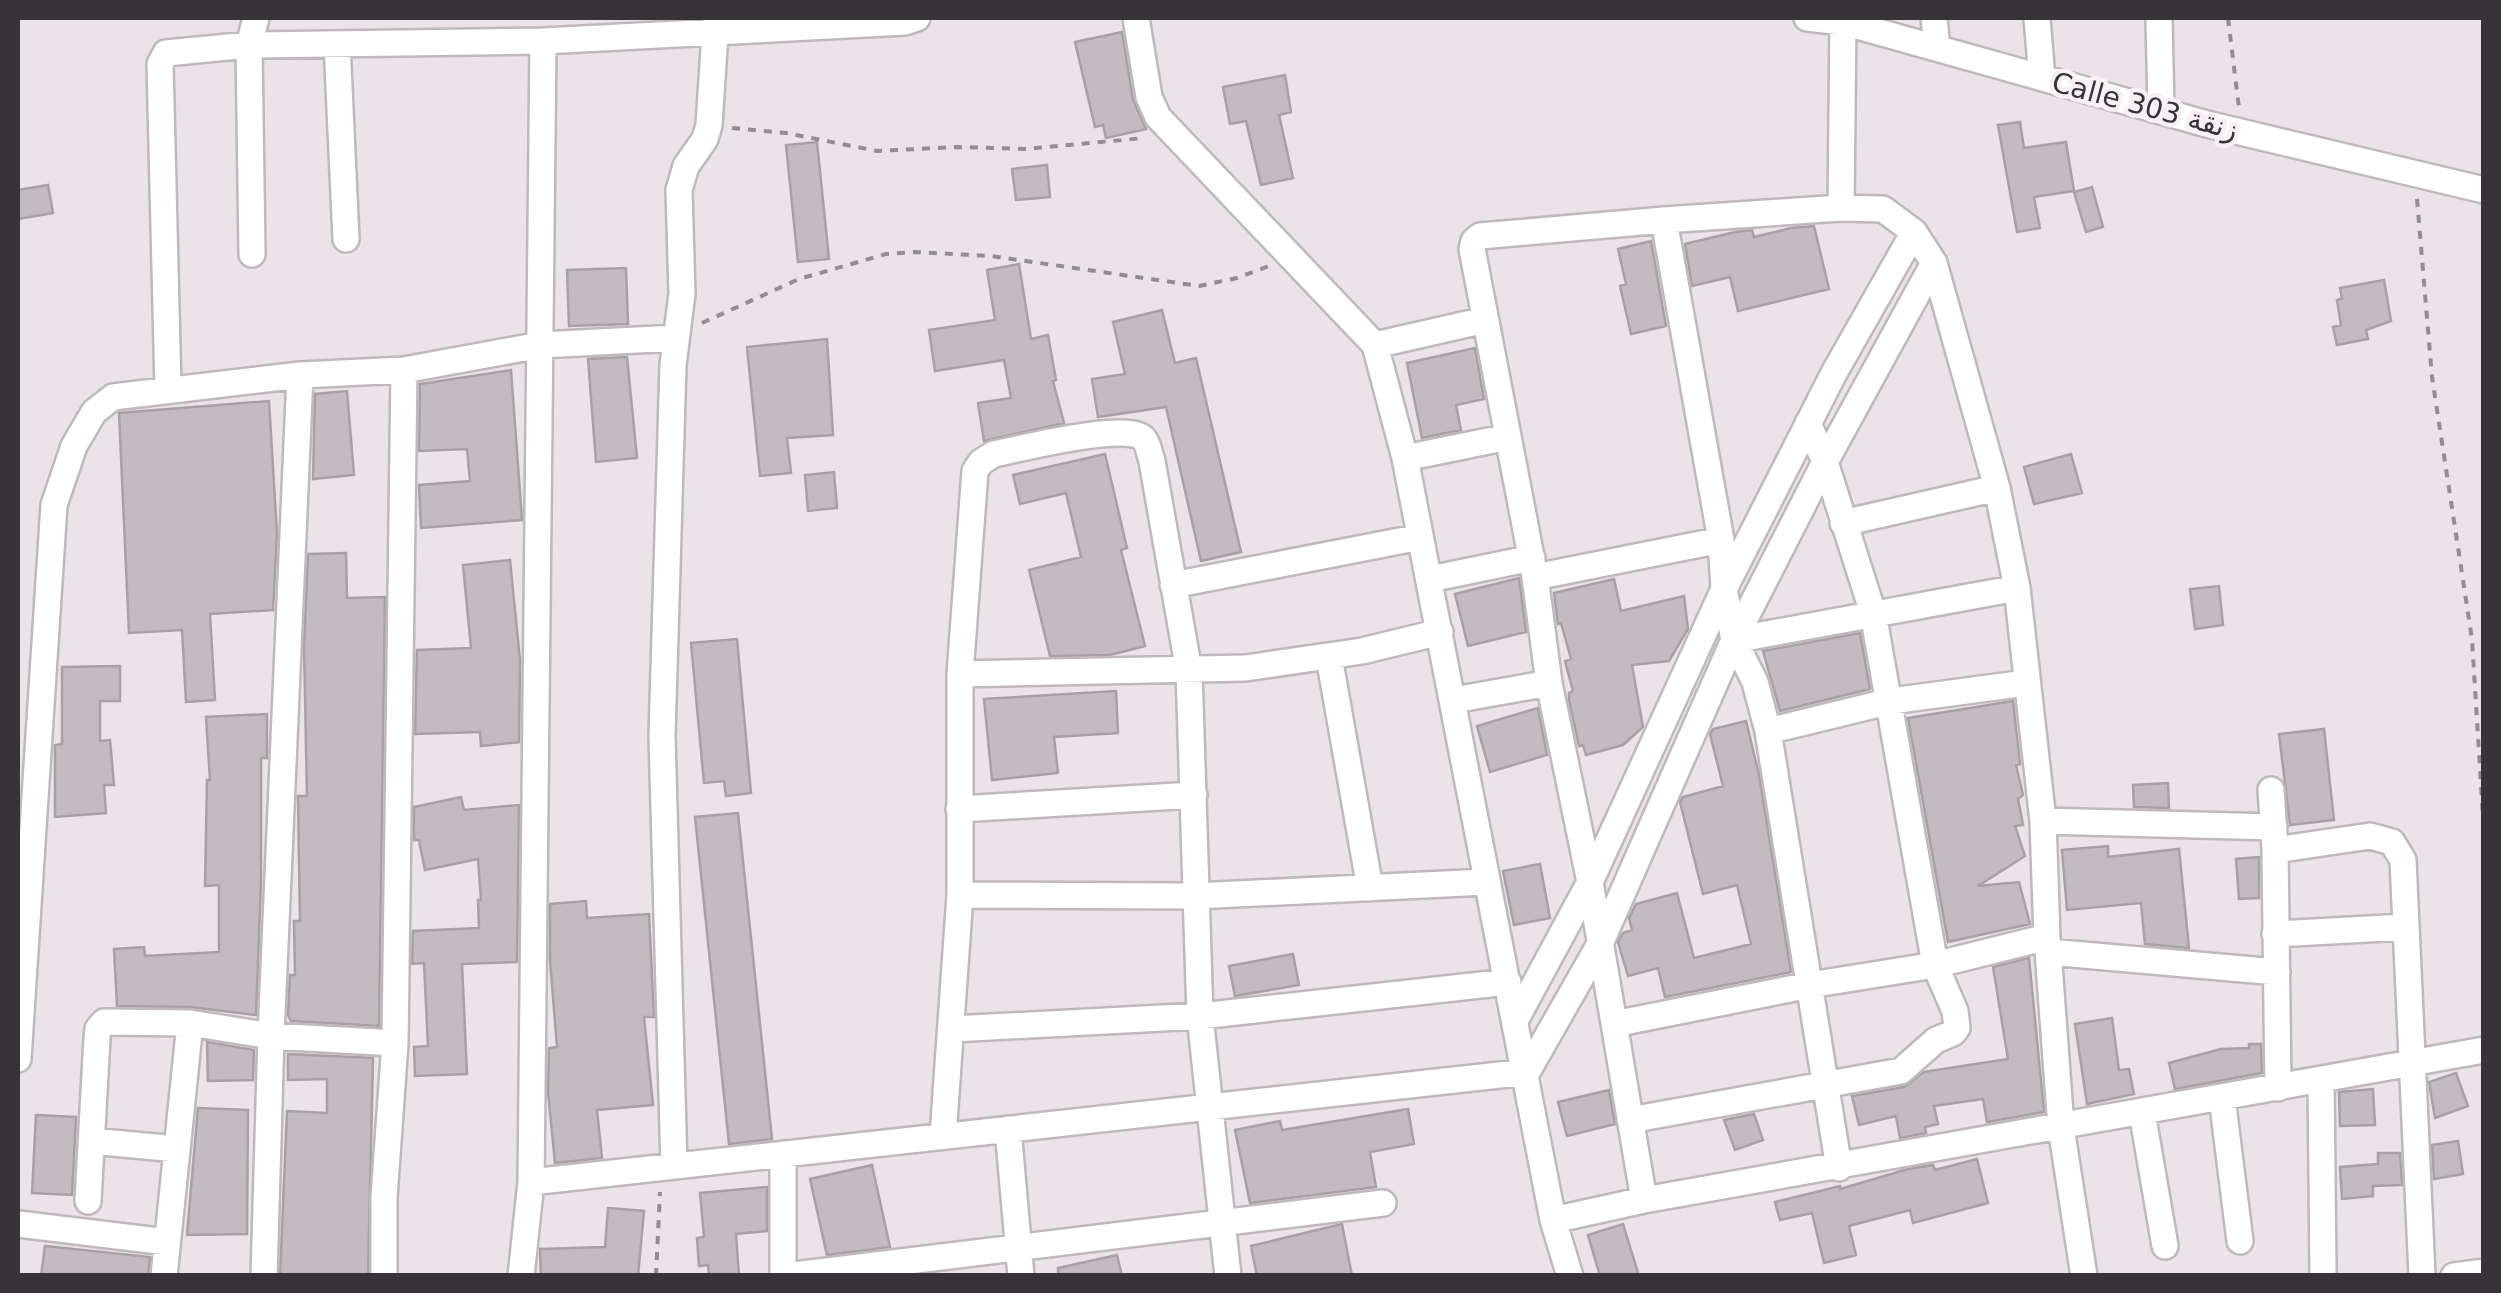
<svg xmlns="http://www.w3.org/2000/svg" width="2501" height="1293" font-family="'DejaVu Sans',Cairo,sans-serif">
<style>
.building{fill:#c2bcc0;stroke:#a7a1a5;stroke-width:2.5}
.lines{fill:none;stroke-linecap:round;stroke-linejoin:round}
.minor-casing{stroke:#bfb9bd;stroke-width:30}
.path{stroke:#928d91;stroke-width:4;stroke-dasharray:8 8;stroke-linecap:butt}
.minor{stroke:#fff;stroke-width:25}
.labels{text-anchor:middle;dominant-baseline:central;stroke-width:9;stroke-linejoin:round;paint-order:stroke}
.street-label{font-size:28px;fill:#363436;stroke:#f7f0f5}
</style>
<rect width="100%" height="100%" fill="#eae3e8"/>
<path class="building" d="M1122 32 1133 100 1146 129 1106 138 1103 125 1095 127 1075 42Z
M1285 75 1291 112 1279 115 1293 178 1261 185 1246 121 1230 124 1223 87Z
M2020 122 2024 148 2066 142 2074 191 2034 197 2040 228 2017 232 1998 125Z
M817 142 829 259 798 262 786 145Z
M1047 165 1050 197 1016 200 1012 169Z
M48 185 53 213 18 219V190Z
M2092 187 2103 227 2086 232 2074 192Z
M1814 226 1829 289 1738 311 1730 277 1692 286 1685 244 1735 232 1752 230 1754 237 1791 228Z
M1651 241 1666 326 1631 334 1620 286 1626 284 1618 249Z
M1019 264 1031 339 1048 335 1056 380 1053 381 1064 423 984 441 978 403 1011 398 1004 360 935 371 929 330 995 320 987 270Z
M626 268 628 324 569 326 567 270Z
M2384 280 2391 321 2366 330 2368 339 2337 345 2333 327 2341 325 2337 300 2342 299 2340 288Z
M1162 310 1175 363 1196 358 1241 552 1201 561 1166 407 1098 417 1092 379 1125 374 1113 322Z
M827 339 833 435 787 438 791 473 760 476 747 347Z
M1475 348 1484 399 1456 405 1461 430 1422 438 1407 363Z
M627 357 637 458 596 462 588 359Z
M511 370 522 520 421 528 419 485 470 481 467 449 419 451 420 384Z
M347 391 354 475 313 479 315 394Z
M269 401 277 534 273 610 210 614 215 700 186 702 182 630 129 633 119 413Z
M1105 454 1127 548 1121 550 1145 646 1110 655 1050 656 1029 570 1081 557 1066 493 1020 504 1013 475Z
M2071 454 2082 493 2034 504 2024 467Z
M834 472 837 508 808 511 805 475Z
M346 553 347 598 385 597 379 1026 291 1021 288 1015 290 975H295L294 921H300L298 796H307L304 646 308 554Z
M510 560 520 660 519 742 481 746 480 732 415 734 417 650 471 648 463 565Z
M1519 578 1526 632 1468 646 1455 594Z
M1614 579 1621 611 1684 596 1688 629 1669 661 1632 665 1643 727 1623 745 1586 755 1583 745 1579 746 1569 700V693L1573 691 1565 661 1571 659 1561 623 1558 624 1554 593Z
M2219 586 2223 625 2195 629 2190 589Z
M1860 633 1870 689 1780 711 1763 651Z
M737 639 751 793 726 796 724 781 704 783 691 643Z
M120 666V701H100V741L110 740 114 785H104L106 813 55 817V745L62 744V667Z
M1116 691 1118 733 1054 737 1058 773 992 780 984 699Z
M2013 701 2020 764 2016 765 2023 795 2018 799 2023 825 2015 826 2025 856 1978 886 2019 882 2030 924 1948 942 1908 718Z
M1538 708 1547 755 1490 772 1477 726Z
M267 714V758H261V882L256 1015 190 1007 117 1006 114 949 144 947 145 956 219 952V885L205 886 207 780H210L206 717Z
M1746 721 1759 775 1791 972 1665 997 1658 968 1628 976 1618 942 1623 933 1632 930 1629 918 1636 904 1677 893 1694 958 1751 944 1737 885 1703 894 1680 802 1683 797 1723 786 1710 734 1713 729Z
M2324 729 2334 820 2290 825 2279 734Z
M2168 783 2169 808 2134 807 2133 785Z
M461 797 464 810 519 805 517 962 462 964 467 1074 415 1076 414 1047 428 1046 424 963 412 964 413 931 479 928 478 900H481L478 859 425 870 419 840H414V807Z
M738 813 772 1139 729 1144 695 817Z
M2108 846V857L2179 849 2189 948 2145 944 2141 903 2067 910 2062 850Z
M2259 857V898L2239 899 2236 859Z
M1540 864 1550 918 1514 925 1503 871Z
M586 901 587 918 649 914 654 1017H644L653 1105 597 1110 602 1158 555 1163 548 1092 549 1048 557 1047 550 960V904Z
M1293 954 1299 985 1235 996 1229 966Z
M2029 958 2044 1112 1987 1122 1983 1099 1934 1106 1938 1124 1925 1127 1926 1133 1900 1138 1896 1116 1859 1125 1852 1096 1904 1087 1924 1072 2008 1059 1993 967Z
M2112 1018 2119 1070 2129 1069 2134 1094 2087 1104 2075 1024Z
M207 1042 254 1050 253 1080 208 1081Z
M2249 1044H2261L2262 1073 2175 1089 2169 1063 2221 1049 2249 1048Z
M288 1054 373 1058 368 1276H280L287 1111 327 1113V1079L288 1080Z
M2456 1073 2468 1106 2435 1118 2429 1082Z
M2373 1089 2375 1125 2340 1126 2339 1092Z
M1609 1090 1615 1124 1567 1136 1558 1102Z
M198 1108 248 1110 247 1234 187 1235Z
M1408 1109 1414 1144 1370 1152 1376 1187 1250 1203 1235 1130 1280 1121 1282 1130Z
M1754 1114 1763 1140 1735 1150 1724 1120Z
M36 1115 76 1117 72 1195 32 1193Z
M2458 1141 2463 1174 2434 1179 2432 1145Z
M2378 1153H2400L2402 1185 2373 1186V1196L2342 1199 2340 1167 2378 1164Z
M1977 1159 1988 1203 1913 1223 1910 1210 1849 1226 1856 1255 1824 1263 1812 1213 1780 1220 1775 1202 1840 1186V1189L1908 1169 1933 1165 1935 1170Z
M872 1165 890 1247 827 1255 810 1179Z
M767 1187V1231L736 1234 739 1276H709L708 1265 699 1266 697 1238 704 1237 700 1193Z
M608 1208 644 1211 638 1276H541L540 1249 605 1247Z
M1342 1224 1352 1276H1257L1251 1246Z
M1623 1224 1639 1276H1600L1588 1235Z
M45 1246 150 1257 148 1276H41Z
M1117 1255 1122 1276H1058V1268Z"/>
<g class="lines">
<defs>
<path id="minor" d="M1136 18 1149 97 1158 117 1375 345 1405 458 1553 1220 1570 1276
M1807 18 1843 22 2207 124 2484 190
M1934 18 1937 48
M2037 18 2042 78
M2159 18 2161 111
M337 44 346 239
M1841 208 1843 18
M1664 220 1721 540 1724 589 1734 640 1755 682 1768 731 1839 1168
M252 254 249 45 256 18
M1375 345 1485 320
M168 389 160 64 166 53 249 45 543 41 905 22 917 18
M1405 458 1508 437
M1843 523 1997 488
M1535 577 1721 540
M1430 579 1532 558
M1173 585 1420 537
M1734 640 2017 588
M1329 657 1370 888
M960 674 1246 668 1362 651 1440 632
M1454 700 1549 683
M1768 731 1891 701 2026 683
M2271 790 2275 850 2278 1088
M959 809 1194 795
M2043 821 2274 827
M2275 850 2370 836 2392 842 2403 860 2422 1275
M960 895 1195 896 1486 882
M2275 934 2404 927
M2049 952 2277 972
M1516 1019 1590 882 1724 589 1834 373 1914 232
M1614 1024 1810 985 1935 965 2047 937
M953 1029 1200 1016 1508 982
M18 1059 54 505 74 446 94 412 113 397 300 375 404 370 540 345 676 338
M2321 1080 2323 1272
M2222 1098 2240 1241
M2142 1112 2165 1246
M1630 1120 1901 1071 1936 1040 1953 1033 1957 1028 1955 1011 1935 965 1873 613 1825 462 1808 423
M1008 1129 1021 1276
M943 1136 960 895V674L975 471 981 462 994 454C1018 449 1129 421 1144 439 1148 444 1150 455 1152 461L1189 671 1200 1016 1228 1276
M91 1141 177 1149
M783 1154V1276
M674 1166 662 736 673 365 682 294 679 190 686 166 705 139 709 125 716 18
M531 1182 1527 1072 1600 944 1734 640 1825 462 1934 263
M1644 1200 1590 882 1549 683 1535 577 1472 249 1474 241 1480 236 1664 220 1841 208 1883 209 1914 232 1934 263 1997 488 2017 588 2043 821 2047 937 2061 1127 2084 1276
M88 1201 97 1038 98 1029 104 1022 190 1023 271 1036 395 1043
M1553 1220 1644 1200 2484 1050
M18 1224 167 1242
M164 1276 190 1023
M264 1276 271 1036 300 375
M384 1276V1197L395 1043 404 370
M521 1276 531 1182 543 41
M786 1276 1383 1203
M2454 1276 2484 1272"/>
</defs>
<use href="#minor" class="minor-casing"/>
<path class="path" d="M2228 18 2239 108
M732 128 786 133 877 151 957 147 1027 149 1144 138
M2417 199 2432 377 2472 639 2484 834
M702 323 799 279 886 254 915 252 991 256 1199 286 1237 278 1269 266
M656 1276 660 1192"/>
<use href="#minor" class="minor"/>
</g>
<g class="labels">
<g class="street-label">
<text transform="translate(2145 106) rotate(15)">Calle 303 زنقة</text>
</g>
</g>
<rect width="2501" height="1293" fill="none" stroke="#363436" stroke-width="40"/>
</svg>
